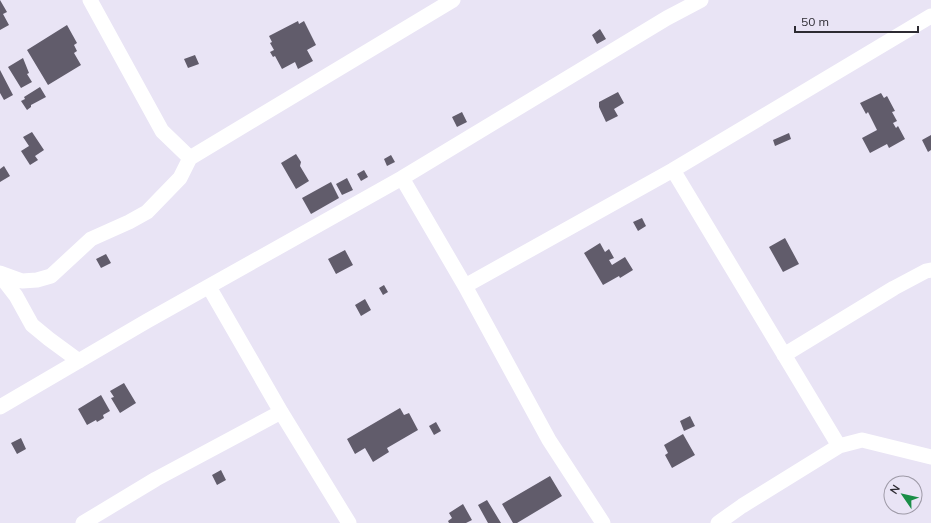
<svg xmlns="http://www.w3.org/2000/svg" width="931" height="523" font-family="Mulish,sans-serif">
<style>
.building{fill:#615c6b}
.lines{fill:none;stroke-linecap:round;stroke-linejoin:round}
.street{stroke:#fff;stroke-width:15}
</style>
<rect width="100%" height="100%" fill="#e9e4f5"/>
<path class="building" d="M0 0 7 12 3 14 9 25 0 30Z
M298 21 299 24 304 21 316 45 307 50 313 61 298 69 295 62 282 69 275 56 273 57 270 52 274 50 270 43 272 42 269 36Z
M67 25 77 43 74 45 77 51 74 53 81 65 48 85 27 50Z
M600 29 606 39 597 44 592 35Z
M195 55 199 64 188 68 184 59Z
M23 58 29 73 27 74 32 82 21 88 8 67Z
M0 70 13 95 4 100 0 93Z
M40 87 46 97 31 105V107L27 110 21 101 25 99 24 97Z
M618 92 624 103 614 109 618 116 606 122 599 107V102Z
M881 93 884 98 887 96 895 111 892 112 897 121 893 123 896 128 898 126 905 139 889 148 887 144 870 153 862 138 877 130 868 112 866 114 860 103Z
M462 112 467 122 457 127 452 117Z
M32 132 44 150 35 156 38 160 30 165 21 151 29 146 23 137Z
M789 133 791 139 775 146 773 140Z
M931 135V150L928 152 922 140Z
M296 154 301 162 300 166 309 181 296 189 281 163Z
M391 155 395 162 387 166 384 159Z
M4 166 10 176 0 182V169Z
M364 170 368 177 361 181 357 174Z
M347 178 353 190 342 195 336 184Z
M331 182 339 198 311 214 302 198Z
M642 218 646 226 638 231 633 222Z
M785 238 799 264 783 272 769 247Z
M600 243 605 252 609 249 614 258 609 260 612 265 625 257 633 270 620 278 619 276 603 285 584 253Z
M345 250 353 265 336 274 328 259Z
M106 254 111 263 101 268 96 259Z
M384 285 388 292 383 295 379 288Z
M365 299 371 310 361 316 355 305Z
M124 383 136 403 120 413 111 398 114 397 110 391Z
M101 395 110 411 103 415 104 418 97 422 96 420 87 425 78 409Z
M400 408 404 415 409 413 418 430 387 448 389 452 373 462 365 448 355 454 347 439Z
M690 416 695 426 684 431 680 421Z
M436 422 441 431 434 435 429 426Z
M683 434 695 455 672 468 665 455 668 453 664 445Z
M21 438 26 449 17 454 11 443Z
M221 470 226 480 217 485 212 475Z
M550 476 562 496 517 523H513L502 504Z
M487 500 501 523H488L478 505Z
M463 504 472 520 466 523H449L448 521 452 518 449 513Z"/>
<g class="lines">
<path class="street" d="M90 0 162 131 190 158
M673 170 839 446
M402 178 465 286 549 440 603 523
M0 273 22 281 37 280 51 276 91 239 129 222 147 212 180 178 190 158 453 0
M0 275 16 296 32 325 49 339 79 361
M465 286 673 170 931 16
M209 287 281 412 349 523
M784 355 894 288 926 271 931 270
M0 407 147 321 402 178 667 18 701 0
M83 523 156 479 281 412
M718 523 742 506 839 446 862 440 931 457"/>
</g>
<g transform="translate(903 495) rotate(304)"><circle r="19" fill="#e9e4f5" stroke="#9e9aa7"/>
<path d="M0-3L7 15L0 10L-7 15Z" fill="#1a8e47"/>
<text y="-6" font-size="11" font-weight="bold" text-anchor="middle" fill="#2d2b32">N</text>
</g>
<path d="M795 26v6h123v-6" fill="none" stroke="#2d2b32" stroke-width="2"/>
<text x="801" y="26" font-size="12" fill="#2d2b32" stroke="#e9e4f5" stroke-width="3" paint-order="stroke">50 m</text>
</svg>
